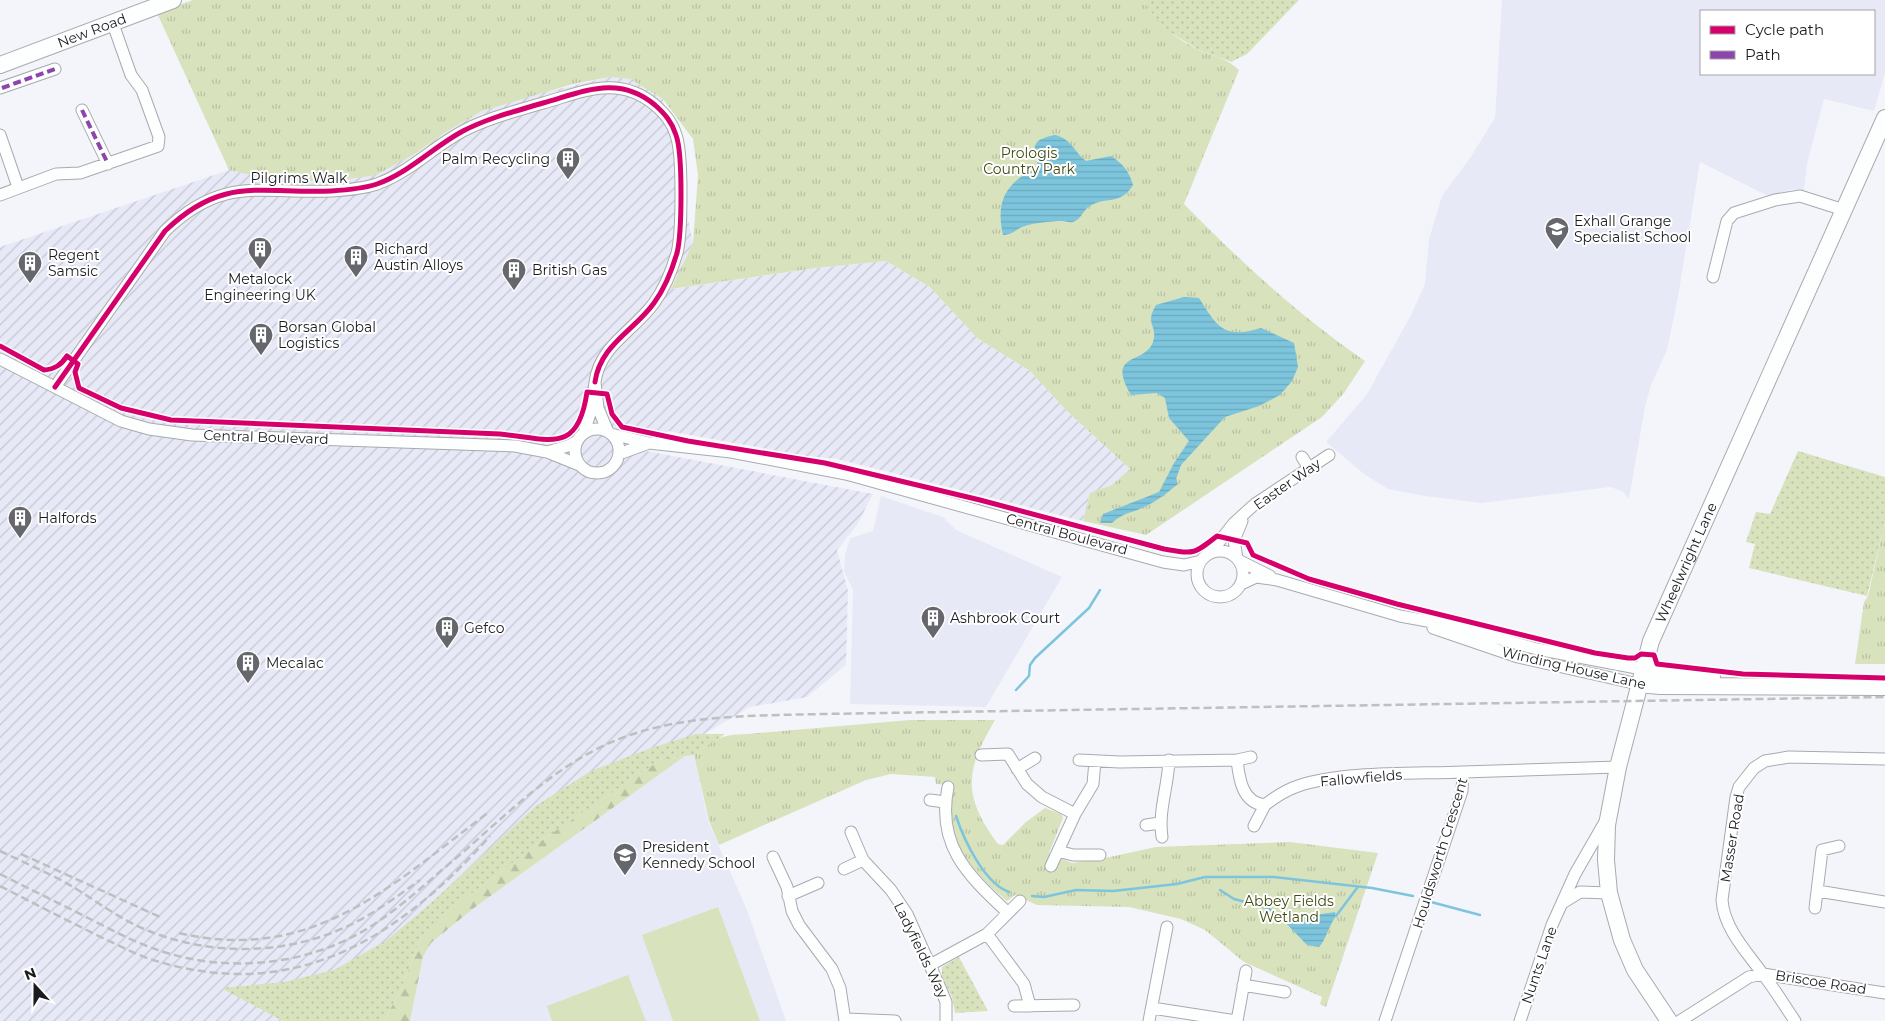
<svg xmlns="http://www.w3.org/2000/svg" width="1885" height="1021" font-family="Montserrat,sans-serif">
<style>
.built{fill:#e8e9f7;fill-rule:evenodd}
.industrial{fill:url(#industrial-furrows)}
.grass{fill:url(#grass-dots)}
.forest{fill:url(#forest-firs)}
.park{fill:url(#park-tufts)}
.pitch{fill:#d8e2bd}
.water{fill:url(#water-rules)}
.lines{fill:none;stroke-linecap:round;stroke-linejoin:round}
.stream{stroke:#7dc5dd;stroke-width:2.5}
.street-casing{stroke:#a9aaae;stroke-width:13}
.secondary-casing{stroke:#a9aaae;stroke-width:18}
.street{stroke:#fdfefe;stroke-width:11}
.secondary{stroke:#fdfefe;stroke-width:16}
.rail{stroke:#bebfc0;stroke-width:2.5;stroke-dasharray:8 4;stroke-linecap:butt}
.quiet{stroke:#8e44ad;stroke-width:4;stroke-dasharray:8 4;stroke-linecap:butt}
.cycleway-casing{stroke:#fff;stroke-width:8}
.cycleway{stroke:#d6006c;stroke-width:5}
.labels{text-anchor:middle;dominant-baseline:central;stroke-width:4;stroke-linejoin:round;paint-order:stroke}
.street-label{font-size:14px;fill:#1a1b1f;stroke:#fff}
.park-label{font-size:14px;fill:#414c13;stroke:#fff}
.poi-label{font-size:14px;fill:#1a1b1f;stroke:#fff;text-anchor:start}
</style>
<defs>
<pattern id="industrial-furrows" width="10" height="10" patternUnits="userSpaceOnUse" patternTransform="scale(1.25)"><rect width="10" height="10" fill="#e8e9f7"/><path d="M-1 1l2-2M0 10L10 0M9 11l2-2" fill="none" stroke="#c6c7d3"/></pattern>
<pattern id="grass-dots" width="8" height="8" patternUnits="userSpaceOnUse" patternTransform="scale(1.25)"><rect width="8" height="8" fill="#d8e2bd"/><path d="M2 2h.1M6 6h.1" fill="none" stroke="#b9c1a2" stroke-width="1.8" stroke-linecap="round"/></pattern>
<pattern id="forest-firs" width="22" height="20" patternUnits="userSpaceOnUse" patternTransform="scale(1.25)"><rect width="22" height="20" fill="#d8e2bd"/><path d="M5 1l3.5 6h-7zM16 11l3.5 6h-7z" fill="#b9c1a2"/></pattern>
<pattern id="park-tufts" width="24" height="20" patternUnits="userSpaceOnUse" patternTransform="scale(1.25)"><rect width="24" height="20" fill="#d8e2bd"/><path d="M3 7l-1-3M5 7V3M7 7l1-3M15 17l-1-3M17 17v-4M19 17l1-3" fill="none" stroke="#b9c1a2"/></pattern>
<pattern id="water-rules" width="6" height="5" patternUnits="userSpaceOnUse" patternTransform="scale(1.25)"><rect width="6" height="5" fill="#7dc5dd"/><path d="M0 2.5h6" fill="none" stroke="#6ba9bd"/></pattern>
</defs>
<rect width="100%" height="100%" fill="#f4f5fb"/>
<path class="built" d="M1502 0H1885V73L1874 111 1824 99 1807 164 1804 190 1793 189 1768 196 1700 162 1678 297 1667 350 1651 385 1645 407 1629 499 1622 491 1610 487 1481 503 1425 496 1388 489 1364 474 1326 442 1367 394 1410 317 1425 284 1429 239 1442 196 1470 158 1495 118ZM1701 11H1874V74H1701Z
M881 496 943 517 956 530 1062 577 986 707 850 704 853 590 844 572 845 555 850 538 873 531Z
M694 755 708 821 747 910 786 1021H410L423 957 431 943 474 908 685 756Z"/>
<path class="industrial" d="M610 77 630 79 663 99 693 243 672 289 817 268 886 261 930 287 977 338 1030 371 1067 411 1130 469 1112 485 1090 493 1083 521 837 459 807 456 668 431 646 451 873 494 857 525 837 550 848 591 846 665 807 697 750 707 662 759 421 938 384 1021H0V247L229 170 272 178 328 182 416 153 444 133 482 111 533 95Z"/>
<path class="grass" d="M1142 0H1299L1247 54 1231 62 1197 49 1162 27Z
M1798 451 1885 477V522L1867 596 1749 568 1755 544 1746 542 1756 512 1770 514Z
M696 734H725L694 755 662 759 548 836 438 919 421 938 401 989 384 1021H283L221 988 284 982 334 970 387 940 431 903 537 805 591 771 651 748Z
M959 957 988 1011 955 1013 952 997 942 977V967Z"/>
<path class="forest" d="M685 756 474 908 431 943 423 957 410 1021H384L401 989 421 938 438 919 548 836 662 759Z"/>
<path class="park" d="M193 0H1142C1159 23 1171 36 1197 49 1212 56 1227 58 1239 70L1184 204C1240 261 1299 316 1365 361L1344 393 1322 417 1146 535 1083 521 1090 493 1112 485 1130 469 1067 411 1030 371 977 338 930 287 886 261 816 268 671 289 693 243 698 175 693 139 663 99 630 79 610 77 573 84 482 111 444 133 416 153 376 175 328 182 261 177 229 170 157 13Z
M1885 522V664H1855L1864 602 1868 596Z
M910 720H995C965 771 962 795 998 844L1003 845 1026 822 1045 808 1061 814 1063 818 1049 853 1072 863 1110 857 1156 847 1290 842 1378 853 1326 1007 1320 1004 1322 997 1244 962 1205 930 1181 919 1129 907 1037 905 1015 895 1007 901C986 883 964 862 954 835 949 820 952 801 952 785L936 784 935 777 891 774 866 780 719 845 709 821 694 755C718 738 718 735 748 734Z"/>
<path class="pitch" d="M718 907 760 1021H673L642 935Z
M628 975 646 1021H552L547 1006Z"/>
<path class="water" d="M1055 135C1072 139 1074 152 1086 161L1111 156C1123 164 1129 171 1133 185 1120 207 1103 195 1087 208 1082 213 1081 219 1073 222 1070 223 1066 221 1062 221 1051 221 1030 223 1020 228 1013 232 1012 234 1003 235 995 199 1007 182 1038 167 1033 145 1031 140 1055 135Z
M1184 297 1199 298C1218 328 1224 339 1261 328L1294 343 1298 367 1292 381 1280 395 1259 406 1225 417 1181 465 1176 479 1178 484C1167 493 1157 501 1144 507 1132 513 1122 513 1112 523H1100L1103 514 1159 492 1174 463 1189 441 1169 418 1165 398 1157 393 1131 395C1104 349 1149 367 1154 338 1156 324 1145 324 1156 305Z
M1335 912 1336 916C1329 925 1326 940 1319 947L1307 945 1282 919 1284 917 1294 918Z"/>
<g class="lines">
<path class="stream" d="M1016 690 1029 676 1030 665 1035 658 1089 608 1100 590
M956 816C964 840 984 883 1009 892
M1220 890 1234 899 1268 908 1283 918
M1032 896 1044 897 1076 890 1113 891 1177 884 1205 877H1274L1372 888 1413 896
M1431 902 1480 915
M1336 916 1357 888"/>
<defs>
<path id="street" d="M0 88 55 69
M82 110 108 164
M0 135 18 187
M0 195 56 174 80 173 158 146 159 137 142 90 131 75 113 24
M1713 277 1727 221 1734 213 1775 200 1800 196 1844 210
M0 359 121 421 149 429 192 435 515 446 547 452 579 465
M55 387 165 231C223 175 260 194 331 191 347 190 362 189 377 184 410 172 433 147 463 131 488 118 516 111 543 103 583 92 618 74 655 105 665 114 672 122 676 135 683 154 682 233 677 253 672 270 665 288 654 303 634 331 600 345 595 382
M575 451a22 22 0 1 1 44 0a22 22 0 1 1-44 0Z
M584 433 592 407 595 382 598 408 608 432
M611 434 649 443 731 452 846 474 1163 562 1184 565 1201 561
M547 452 568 446 577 441
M619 454 649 443
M1302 457 1309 468
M1197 574a23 23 0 1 1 46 0a23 23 0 1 1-46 0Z
M1212 551 1234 523 1255 504 1329 455
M1237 558 1234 540 1242 521
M1240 561 1270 576
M1241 584 1256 577 1277 580 1400 616 1449 625 1537 649 1642 669
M1433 628 1518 657 1638 684
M981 755 1008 754 1027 784 1042 797 1075 814
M1079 760 1120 762 1237 760 1251 757
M1237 760C1239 778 1242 803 1265 805 1275 797 1286 790 1298 786 1342 771 1416 774 1463 772
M1095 761 1093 784 1075 814 1058 851 1073 855H1100
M1017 769 1035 758
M948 787C936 846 968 875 1008 913
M930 800 945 802
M1146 825 1160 823
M1254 826 1265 805
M851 832 863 860
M1162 837C1158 811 1168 787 1169 760
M773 857 787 887 792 911 799 925 832 969 840 988 845 1021
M1051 866 1058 851
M844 869 863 860 891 890 907 914 941 990 946 1002V1021
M1818 891 1885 902
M788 896 818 883
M1564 902 1580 892 1609 893
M1815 908 1822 850 1839 846
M987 934 1024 984 1030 1006
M930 965 987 934 1020 901
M1243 985 1285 992
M1014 1006 1074 1005
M1152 1008 1236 1021
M846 1019 895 1021
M1149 1021 1167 927
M1237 1021 1246 971
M1385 1021 1462 791 1463 772 1618 767
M1520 1021 1552 925 1575 874 1606 820
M1680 1021 1749 977 1763 974 1885 993
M1795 1021C1784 1005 1774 988 1762 973 1746 951 1724 928 1722 900L1736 797 1739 787 1754 768 1765 761 1789 757 1885 759"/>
<g id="secondary">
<path id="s1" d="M0 65 173 0"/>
<path d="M1642 669 1712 677"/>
<path d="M1638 684 1660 686 1885 687"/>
<path id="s2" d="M1669 1021 1635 970 1622 940 1609 893 1606 860 1607 825 1618 767 1651 641 1885 118"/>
</g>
</defs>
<use href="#street" class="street-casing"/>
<use href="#secondary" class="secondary-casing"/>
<use href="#street" class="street"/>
<use href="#secondary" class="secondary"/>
<path class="rail" d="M0 851C25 863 51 874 75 888 97 902 119 918 144 929 210 957 289 956 354 923 378 911 399 895 420 880
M21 854 160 917
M0 874C31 890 63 905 94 921 116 932 138 944 161 951 230 974 312 965 373 925 405 904 433 877 462 853 507 814 551 770 605 745 672 714 748 716 821 714L1885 697
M0 886C35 904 70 922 105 939 120 946 135 954 150 959 292 1005 397 940 490 836
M179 933C313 964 390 886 489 812"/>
<path class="quiet" d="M2 88 55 69
M82 110 108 164"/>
<defs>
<path id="cycleway" d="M0 346 44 370C55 369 61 365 67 356L78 364 75 372 79 388 121 408 171 420 500 434C550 439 578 455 587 392L607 394 612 414 622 427 688 441 825 463 980 500 1164 549C1194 554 1193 555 1217 536L1247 543 1253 555 1309 579 1397 604 1595 653 1628 658H1635L1641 654 1654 655 1657 664 1743 674 1885 678
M55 387 165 231C223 175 260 194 331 191 347 190 362 189 377 184 410 172 433 147 463 131 488 118 516 111 543 103 583 92 618 74 655 105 665 114 672 122 676 135 683 154 682 233 677 253 672 270 665 288 654 303 634 331 600 345 595 382"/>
</defs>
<use href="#cycleway" class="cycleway-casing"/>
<use href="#cycleway" class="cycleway"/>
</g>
<defs>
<symbol id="building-pin" viewBox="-11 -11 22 30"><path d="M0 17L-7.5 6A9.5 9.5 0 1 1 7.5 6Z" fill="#66676c" stroke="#fff"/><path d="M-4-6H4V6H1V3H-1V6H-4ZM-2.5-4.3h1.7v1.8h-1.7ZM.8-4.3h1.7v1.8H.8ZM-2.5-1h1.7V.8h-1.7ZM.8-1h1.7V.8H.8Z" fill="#fff"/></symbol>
<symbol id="school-pin" viewBox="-11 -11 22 30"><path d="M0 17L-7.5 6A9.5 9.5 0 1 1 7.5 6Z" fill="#66676c" stroke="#fff"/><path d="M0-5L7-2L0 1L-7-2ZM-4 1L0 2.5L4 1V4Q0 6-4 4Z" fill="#fff"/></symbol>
</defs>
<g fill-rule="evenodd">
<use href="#building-pin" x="554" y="145" width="28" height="38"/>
<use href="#school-pin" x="1543" y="215" width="28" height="38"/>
<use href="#building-pin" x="246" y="235" width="28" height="38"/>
<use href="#building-pin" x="342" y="243" width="28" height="38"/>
<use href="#building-pin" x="16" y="249" width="28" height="38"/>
<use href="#building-pin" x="500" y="256" width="28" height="38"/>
<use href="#building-pin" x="247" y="321" width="28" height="38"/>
<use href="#building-pin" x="6" y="504" width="28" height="38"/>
<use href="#building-pin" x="919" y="604" width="28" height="38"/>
<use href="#building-pin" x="433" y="614" width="28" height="38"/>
<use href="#building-pin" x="234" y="649" width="28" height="38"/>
<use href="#school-pin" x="611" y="841" width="28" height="38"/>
</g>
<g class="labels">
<g class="street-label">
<text stroke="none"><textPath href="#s1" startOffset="98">New Road</textPath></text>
<text x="299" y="178">Pilgrims Walk</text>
<text transform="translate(266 437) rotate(2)">Central Boulevard</text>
<text transform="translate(1287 484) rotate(-35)">Easter Way</text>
<text transform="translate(1067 534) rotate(15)">Central Boulevard</text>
<text stroke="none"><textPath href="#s2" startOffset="486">Wheelwright Lane</textPath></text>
<text transform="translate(1574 668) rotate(13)">Winding House Lane</text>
<text transform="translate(1361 778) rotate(-5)">Fallowfields</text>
<text transform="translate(1732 838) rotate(-81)">Masser Road</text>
<text transform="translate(1440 853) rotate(-73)">Houldsworth Crescent</text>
<text transform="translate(921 950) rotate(64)">Ladyfields Way</text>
<text transform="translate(1539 965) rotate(-71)">Nunts Lane</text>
<text transform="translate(1821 982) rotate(9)">Briscoe Road</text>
</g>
<g class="park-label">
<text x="1029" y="153">Prologis<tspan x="1029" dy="16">Country Park</tspan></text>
<text x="1289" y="901">Abbey Fields<tspan x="1289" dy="16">Wetland</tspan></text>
</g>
<g class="poi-label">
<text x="550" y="159" text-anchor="end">Palm Recycling</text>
<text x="1574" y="221">Exhall Grange<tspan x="1574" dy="16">Specialist School</tspan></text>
<text x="374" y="249">Richard<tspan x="374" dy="16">Austin Alloys</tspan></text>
<text x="48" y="255">Regent<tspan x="48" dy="16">Samsic</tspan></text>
<text x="532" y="270">British Gas</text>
<text x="260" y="279" text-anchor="middle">Metalock<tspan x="260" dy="16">Engineering UK</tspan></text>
<text x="278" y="327">Borsan Global<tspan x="278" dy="16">Logistics</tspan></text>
<text x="38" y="518">Halfords</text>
<text x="950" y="618">Ashbrook Court</text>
<text x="464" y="628">Gefco</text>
<text x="266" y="663">Mecalac</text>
<text x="642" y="847">President<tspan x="642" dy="16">Kennedy School</tspan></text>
</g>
</g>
<rect x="1700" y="10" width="175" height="65" fill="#ffffff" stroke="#a3a4a5"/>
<rect x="1710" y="26" width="25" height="8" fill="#d6006c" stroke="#a3a4a5"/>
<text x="1745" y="35" font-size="15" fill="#1a1b1f">Cycle path</text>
<rect x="1710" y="51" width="25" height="8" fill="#8e44ad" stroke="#a3a4a5"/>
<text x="1745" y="60" font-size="15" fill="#1a1b1f">Path</text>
<g transform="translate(35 986) rotate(339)" stroke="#ffffff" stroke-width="4" paint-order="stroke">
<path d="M0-4L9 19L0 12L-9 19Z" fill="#1a1b1f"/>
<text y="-8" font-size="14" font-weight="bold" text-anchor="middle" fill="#1a1b1f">N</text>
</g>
</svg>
